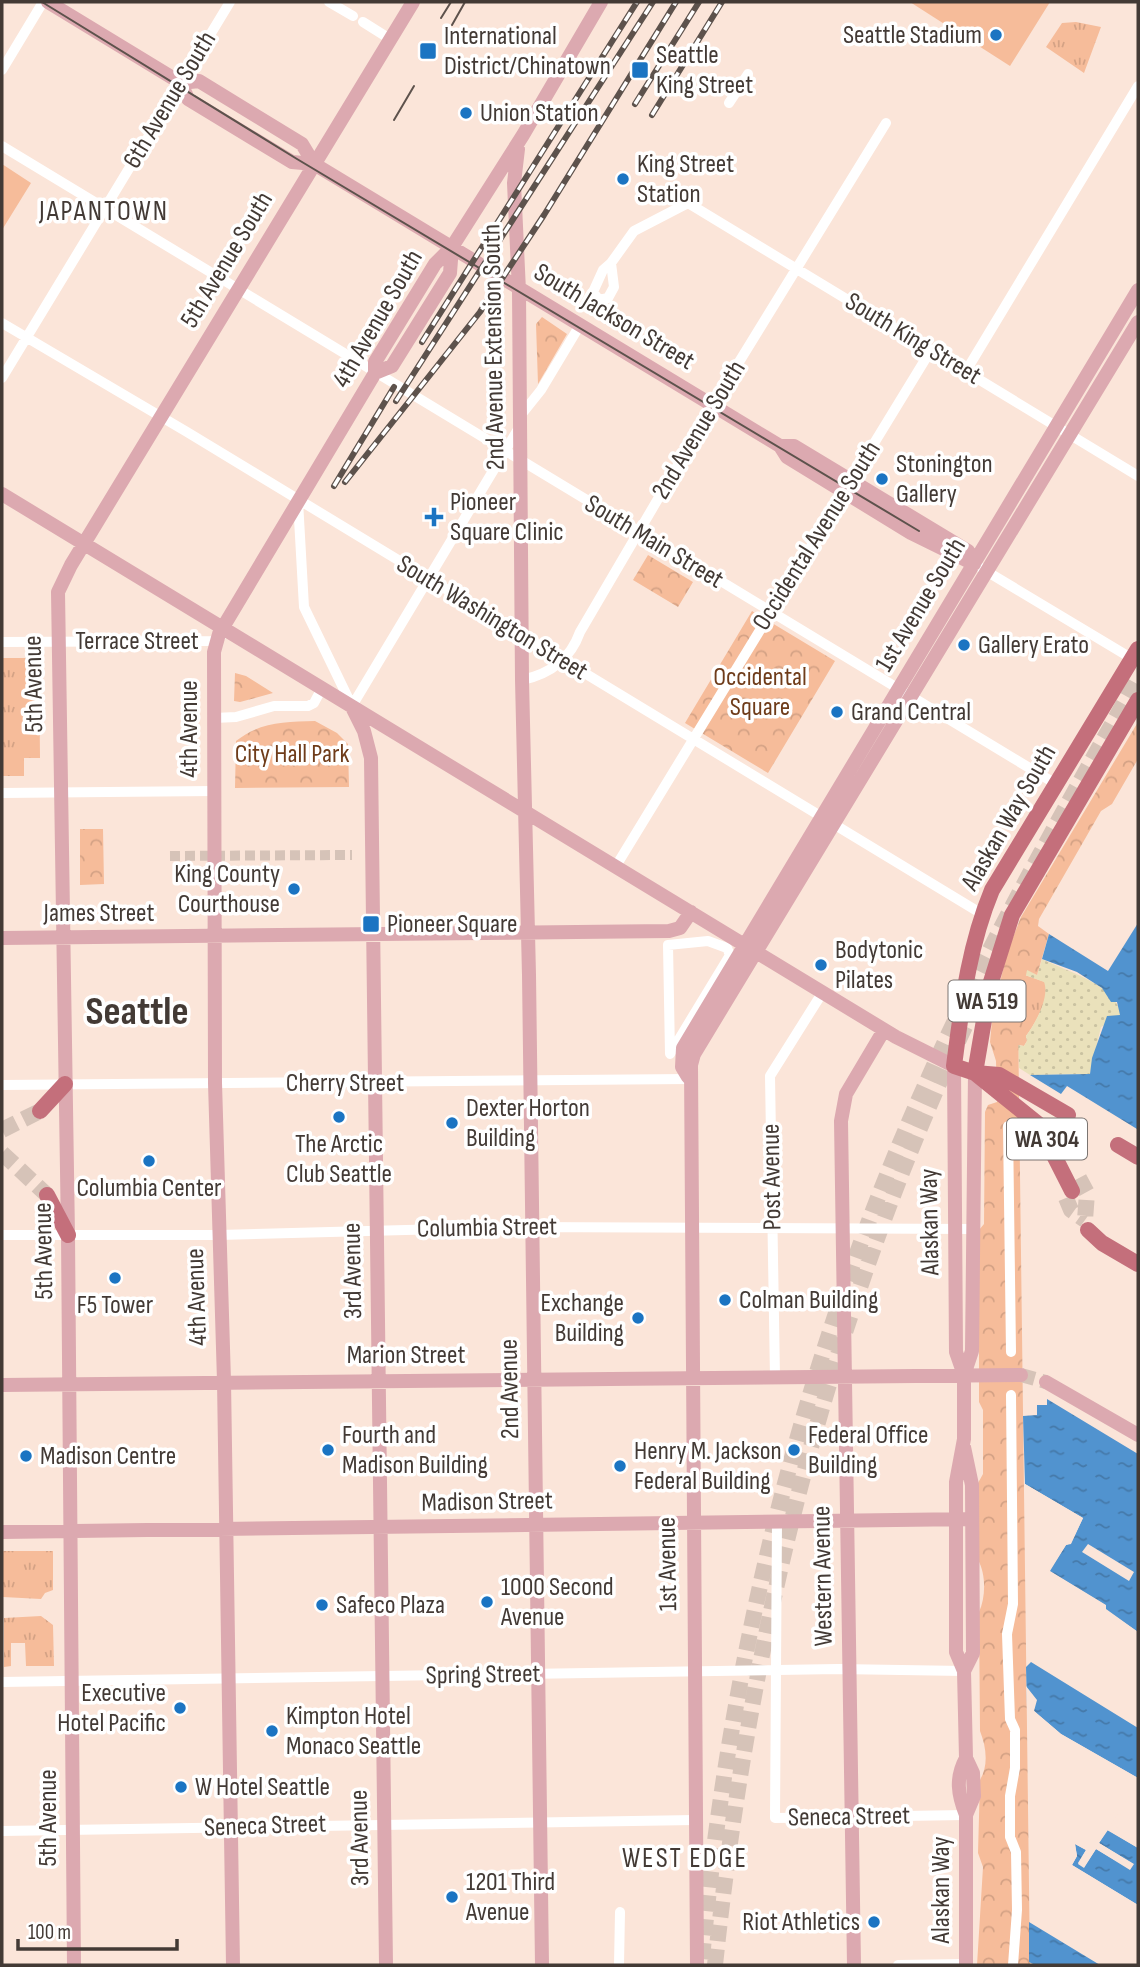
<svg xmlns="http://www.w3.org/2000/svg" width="1140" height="1967" font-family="'Sofia Sans Condensed',sans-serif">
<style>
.grass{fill:url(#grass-tufts)}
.sand{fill:url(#sand-dots)}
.park{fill:url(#park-crowns)}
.garden{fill:#f6bc9a}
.water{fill:url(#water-ripples)}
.pier{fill:#fbe5d9}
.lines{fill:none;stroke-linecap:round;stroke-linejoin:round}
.minor-tunnel{stroke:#d6c3b8;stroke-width:10;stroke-dasharray:10 5;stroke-linecap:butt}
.major-tunnel{stroke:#d6c3b8;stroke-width:14;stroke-dasharray:14 7;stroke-linecap:butt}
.highway-tunnel{stroke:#d6c3b8;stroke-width:16;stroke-dasharray:16 8;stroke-linecap:butt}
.minor{stroke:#fff;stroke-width:10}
.major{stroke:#dca9b0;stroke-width:14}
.highway{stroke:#c46f7b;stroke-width:16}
.tram{stroke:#5d524c;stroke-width:2}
.rail-casing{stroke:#5d524c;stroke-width:6}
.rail{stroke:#fff;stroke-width:3.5;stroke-dasharray:10;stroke-linecap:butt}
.poi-dot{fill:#1b74c2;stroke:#fff;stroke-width:2.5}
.labels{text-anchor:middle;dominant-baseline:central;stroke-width:7;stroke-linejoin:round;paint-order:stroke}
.shield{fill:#fff;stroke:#7b7572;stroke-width:2}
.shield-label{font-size:24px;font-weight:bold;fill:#433a35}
.poi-label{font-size:26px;fill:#433a35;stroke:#fff;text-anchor:start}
.street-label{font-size:26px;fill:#433a35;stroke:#fff}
.park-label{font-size:26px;fill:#6f3c1a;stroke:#fff}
.neighbourhood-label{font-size:28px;letter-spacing:2px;fill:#433a35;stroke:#fff}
.town-label{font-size:40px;font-weight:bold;fill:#433a35;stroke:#fff}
</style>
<defs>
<pattern id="grass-tufts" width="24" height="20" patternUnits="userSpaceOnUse" patternTransform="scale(1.75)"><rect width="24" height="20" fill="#f6bc9a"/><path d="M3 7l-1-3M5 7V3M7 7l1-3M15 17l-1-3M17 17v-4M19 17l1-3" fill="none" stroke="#d4a285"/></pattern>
<pattern id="sand-dots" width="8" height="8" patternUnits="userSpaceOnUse" patternTransform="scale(1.75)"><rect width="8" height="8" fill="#eae1bb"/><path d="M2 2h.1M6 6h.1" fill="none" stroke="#cac2a1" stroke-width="1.8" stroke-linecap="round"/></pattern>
<pattern id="park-crowns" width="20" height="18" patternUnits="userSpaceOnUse" patternTransform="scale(1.75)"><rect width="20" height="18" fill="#f6bc9a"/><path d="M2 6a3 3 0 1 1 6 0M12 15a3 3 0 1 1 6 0" fill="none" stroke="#d4a285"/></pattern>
<pattern id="water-ripples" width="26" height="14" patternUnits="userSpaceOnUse" patternTransform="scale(1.75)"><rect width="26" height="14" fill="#5193cf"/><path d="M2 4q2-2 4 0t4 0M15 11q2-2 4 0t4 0" fill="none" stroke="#4579a9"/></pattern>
</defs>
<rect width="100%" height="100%" fill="#fbe5d9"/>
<path class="grass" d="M1076 22 1101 27 1084 73 1046 47 1062 23Z
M2 658H39L40 758H24V776H2Z
M1025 975 1045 982C1051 997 1035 1024 1026 1036L1027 1041 1024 1046 1018 1045V1016Z
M3 1551H53V1590L45 1593 41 1599 3 1597Z
M41 1616 53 1625 54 1666H26L25 1643H11V1666L4 1667V1618Z"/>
<path class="sand" d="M1042 959C1067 972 1117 984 1121 1016L1101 1027 1090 1074 1030 1075 1019 1068 1018 1045 1024 1046 1027 1041 1026 1036C1035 1024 1050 997 1044 982L1025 975 1026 969 1037 975Z"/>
<path class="park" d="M542 317 567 334 538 384 536 324Z
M648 555 693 582 678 607 633 580Z
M752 611 835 661 768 773 685 723Z
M235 673 246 676 273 693 240 702 234 701Z
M315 721 337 733 348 744 349 787 235 788 236 741C260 722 284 722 315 721Z
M1138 722V759L1112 804 1101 811 1039 919 1038 926 1049 934 1037 975 1027 970 1018 1016 1030 1965H977L983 1867 978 1853 980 1780C989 1765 986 1746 980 1731L979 1612C986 1597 986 1574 978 1560V1483L983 1474V1410L979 1402V1230L984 1224 985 1112 988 1105 997 1102 996 1061 990 1042 993 1010 1008 950 1021 917Z
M80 829H103L104 884 80 885Z"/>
<path class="garden" d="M910 2H1050L1010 66Z
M2 164 31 183 2 230Z"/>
<path class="water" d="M1138 923V1127L1137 1129 1067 1086 1061 1094 1030 1075 1090 1074 1092 1058 1107 1016 1120 1015 1117 1002H1111L1102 988 1077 972 1042 959 1049 934 1108 971Z
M1047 1399 1138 1454V1632L1106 1609 1105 1605 1049 1571 1066 1545 1071 1543 1083 1518 1025 1484 1023 1416 1037 1415V1405H1047Z
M1031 1662 1138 1728V1778L1061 1734 1027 1705 1026 1667Z
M1107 1830 1138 1848V1905L1072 1865 1077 1856 1075 1844 1086 1850 1078 1863 1084 1867 1096 1849 1130 1869 1133 1864 1099 1843Z
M1029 1922 1100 1965H1035L1029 1962Z"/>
<path class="pier" d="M1025 1484 1083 1518 1071 1544 1066 1545 1050 1571 1106 1605V1610L1138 1632V1636L1104 1612 1102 1607 1047 1573 1063 1543 1069 1540V1534L1078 1519 1025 1488Z
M1088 1544 1134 1572 1129 1581 1082 1552Z
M1026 1686 1037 1700 1034 1711 1061 1734 1138 1778 1133 1788 1138 1792V1798L1130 1794 1122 1807 1138 1817V1824L1119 1812 1111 1824 1138 1841V1848L1108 1830 1099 1843 1134 1864 1130 1870 1096 1849 1084 1868 1078 1864 1086 1850 1075 1844 1077 1856 1072 1865 1138 1905V1909L1069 1865 1073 1856 1072 1841 1076 1840 1089 1849 1083 1863 1134 1780 1059 1737 1031 1714 1027 1710Z"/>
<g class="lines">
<path class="minor-tunnel" d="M170 856 352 855"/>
<path class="major-tunnel" d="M1021 1375 1046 1382"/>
<path class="highway-tunnel" d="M2 1130 40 1111
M2 1153 47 1195
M1079 1178 1087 1193 1085 1220
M1066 1198 1071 1210 1085 1220
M702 1959C729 1658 803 1355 928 1079 990 940 1064 810 1138 678
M715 1965C751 1624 836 1282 990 975"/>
<path class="minor" d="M329 2 353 16
M363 22 390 39
M2 70 43 2
M729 103 748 74
M2 146 1056 784
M611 263 634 231 688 203 1138 476
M611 263 614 287 608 298 599 300 593 292 603 270Z
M2 323 187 432 982 914
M966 371 1138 86
M2 378 230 2
M521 415 541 390 580 325
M298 501 304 607 352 706
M981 568 1136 661
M2 642 213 641 222 635
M522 680C550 674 570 660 580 632L723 388 886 123
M352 706 520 426
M214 718 236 717 274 706H308L314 703 322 688
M2 793 214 791
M616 866 931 350
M708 941 727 948 730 955 670 1054 668 945Z
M2 1085 689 1079
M1008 1126 1011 1352
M2 1235H219L521 1227 972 1229
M775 1378 770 1076 819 998 820 991
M1011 1395 1013 1604 1007 1634 1010 1719 1015 1730V1768L1010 1796V1837L1016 1852 1017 1910 1013 1965
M777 1522 775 1818 966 1815
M2 1682 838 1669 964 1671
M2 1831 695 1820
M619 1965 620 1912
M898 1965 966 1964"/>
<path class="major" d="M48 2 181 83 188 99 244 133 292 162 314 164 780 446 787 457 911 533 974 564
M181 83 199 81 302 144 314 164
M518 149 514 183 519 291 522 680 529 975 542 1965
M375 373 392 366 450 273 452 247
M780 446H794L968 551 974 564
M2 494 896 1037 954 1066 956 1352 964 1375
M352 707 364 731 371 758 386 1965
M2 938 669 931 680 928 691 912
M688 1077 682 1067 683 1048 1138 290
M1046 1382 1138 1435
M2 1385 1021 1375
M2 1532 972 1519
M964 1671 973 1653 972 1485 964 1447
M966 1815 974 1796 973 1773 966 1758 964 1671 956 1652V1482L964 1439V1375L972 1351 975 1073
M74 1965 68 1235 58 592 71 565 413 2
M233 1965 224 1381 215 1083 214 652 219 634 375 373V362L435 264 452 247 523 135 601 2
M697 1965 691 1065 694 1054 1138 322
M854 1965 841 1121 846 1094 884 1030
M966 1965V1815C958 1795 955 1778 966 1758"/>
<path class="highway" d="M975 1073 990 985 1012 915 1138 700
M975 1073 1038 1124 1072 1191
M40 1111 65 1084
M1068 1115 999 1075 975 1073 954 1066C962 1005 968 948 992 890L1138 649
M1118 1145 1138 1157
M47 1195 68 1235
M1088 1230 1102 1243 1138 1264"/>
<path class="tram" d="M42 2 297 159 919 531
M441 18 451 2
M452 25 465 2
M394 120 414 86"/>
<defs>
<path id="rail" d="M635 104 699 2
M652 115 722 2
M422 342 637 2
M396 401 653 2
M345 482 480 312 544 215 676 2
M334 486 394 387"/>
</defs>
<use href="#rail" class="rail-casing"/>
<use href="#rail" class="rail"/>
</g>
<g class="poi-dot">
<circle cx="996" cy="35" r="7"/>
<rect x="419" y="42" width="18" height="18" rx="3.5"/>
<rect x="631" y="61" width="18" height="18" rx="3.5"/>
<circle cx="466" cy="113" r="7"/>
<circle cx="623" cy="179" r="7"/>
<circle cx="882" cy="479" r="7"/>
<path d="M430.5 506.5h7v7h7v7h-7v7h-7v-7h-7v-7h7z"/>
<circle cx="964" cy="645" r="7"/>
<circle cx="837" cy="712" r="7"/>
<circle cx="294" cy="889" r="7"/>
<rect x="362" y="915" width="18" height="18" rx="3.5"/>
<circle cx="821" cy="965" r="7"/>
<circle cx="339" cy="1117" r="7"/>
<circle cx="452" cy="1123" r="7"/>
<circle cx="149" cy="1161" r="7"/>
<circle cx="115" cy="1278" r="7"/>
<circle cx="725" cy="1300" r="7"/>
<circle cx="638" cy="1318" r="7"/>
<circle cx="328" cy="1450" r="7"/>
<circle cx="794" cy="1450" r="7"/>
<circle cx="26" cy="1456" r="7"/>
<circle cx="620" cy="1466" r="7"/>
<circle cx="487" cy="1602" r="7"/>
<circle cx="322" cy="1605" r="7"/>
<circle cx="180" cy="1708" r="7"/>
<circle cx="272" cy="1731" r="7"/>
<circle cx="181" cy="1787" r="7"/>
<circle cx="452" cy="1897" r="7"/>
<circle cx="874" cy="1922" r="7"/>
</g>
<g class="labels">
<g class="shield">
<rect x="948.5" y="980.5" width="77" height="41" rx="5"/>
<rect x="1007" y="1118.5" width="80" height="41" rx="5"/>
</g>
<g class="shield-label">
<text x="987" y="1001">WA 519</text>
<text x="1047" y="1139">WA 304</text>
</g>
<g class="poi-label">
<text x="982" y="35" text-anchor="end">Seattle Stadium</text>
<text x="444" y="36">International<tspan x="444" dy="30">District/Chinatown</tspan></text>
<text x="656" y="55">Seattle<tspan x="656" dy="30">King Street</tspan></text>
<text x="480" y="113">Union Station</text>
<text x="637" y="164">King Street<tspan x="637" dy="30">Station</tspan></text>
<text x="896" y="464">Stonington<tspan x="896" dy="30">Gallery</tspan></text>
<text x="450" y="502">Pioneer<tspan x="450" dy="30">Square Clinic</tspan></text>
<text x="978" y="645">Gallery Erato</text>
<text x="851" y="712">Grand Central</text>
<text x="280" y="874" text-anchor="end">King County<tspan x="280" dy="30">Courthouse</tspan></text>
<text x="387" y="924">Pioneer Square</text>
<text x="835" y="950">Bodytonic<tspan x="835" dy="30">Pilates</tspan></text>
<text x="466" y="1108">Dexter Horton<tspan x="466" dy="30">Building</tspan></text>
<text x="339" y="1144" text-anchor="middle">The Arctic<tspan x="339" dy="30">Club Seattle</tspan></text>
<text x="149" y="1188" text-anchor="middle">Columbia Center</text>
<text x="739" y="1300">Colman Building</text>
<text x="624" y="1303" text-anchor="end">Exchange<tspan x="624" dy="30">Building</tspan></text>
<text x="115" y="1305" text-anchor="middle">F5 Tower</text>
<text x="342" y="1435">Fourth and<tspan x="342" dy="30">Madison Building</tspan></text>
<text x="808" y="1435">Federal Office<tspan x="808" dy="30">Building</tspan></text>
<text x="634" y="1451">Henry M. Jackson<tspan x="634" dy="30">Federal Building</tspan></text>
<text x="40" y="1456">Madison Centre</text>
<text x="501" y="1587">1000 Second<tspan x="501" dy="30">Avenue</tspan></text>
<text x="336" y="1605">Safeco Plaza</text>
<text x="166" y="1693" text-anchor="end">Executive<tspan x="166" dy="30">Hotel Pacific</tspan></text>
<text x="286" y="1716">Kimpton Hotel<tspan x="286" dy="30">Monaco Seattle</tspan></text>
<text x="195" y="1787">W Hotel Seattle</text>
<text x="466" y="1882">1201 Third<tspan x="466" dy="30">Avenue</tspan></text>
<text x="860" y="1922" text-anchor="end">Riot Athletics</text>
</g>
<g class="street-label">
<text transform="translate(170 100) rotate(-59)">6th Avenue South</text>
<text transform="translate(227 260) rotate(-59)">5th Avenue South</text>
<text transform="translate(614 317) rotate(31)">South Jackson Street</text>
<text transform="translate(378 319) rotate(-60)">4th Avenue South</text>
<text transform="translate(913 339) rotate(31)">South King Street</text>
<text transform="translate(494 347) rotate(-91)">2nd Avenue Extension South</text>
<text transform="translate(699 430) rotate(-59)">2nd Avenue South</text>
<text transform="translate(817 536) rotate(-58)">Occidental Avenue South</text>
<text transform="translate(654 542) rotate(31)">South Main Street</text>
<text transform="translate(921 605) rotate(-59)">1st Avenue South</text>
<text transform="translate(492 618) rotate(31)">South Washington Street</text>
<text x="137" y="641">Terrace Street</text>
<text transform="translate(34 684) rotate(-91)">5th Avenue</text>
<text transform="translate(189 729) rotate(-90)">4th Avenue</text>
<text transform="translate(1009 818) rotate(-60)">Alaskan Way South</text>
<text x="99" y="913">James Street</text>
<text x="345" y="1083">Cherry Street</text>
<text transform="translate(772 1177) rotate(-91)">Post Avenue</text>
<text transform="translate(930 1222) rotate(-91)">Alaskan Way</text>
<text transform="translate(487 1228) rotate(-1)">Columbia Street</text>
<text transform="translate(44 1251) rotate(-91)">5th Avenue</text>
<text transform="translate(353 1271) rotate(-91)">3rd Avenue</text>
<text transform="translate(197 1297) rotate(-92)">4th Avenue</text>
<text x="406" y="1355">Marion Street</text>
<text transform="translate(510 1389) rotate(-91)">2nd Avenue</text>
<text transform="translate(487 1502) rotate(-1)">Madison Street</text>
<text transform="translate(668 1564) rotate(-91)">1st Avenue</text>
<text transform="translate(823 1576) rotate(-91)">Western Avenue</text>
<text transform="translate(483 1675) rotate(-1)">Spring Street</text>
<text transform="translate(849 1817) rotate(-1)">Seneca Street</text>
<text transform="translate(48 1818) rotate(-90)">5th Avenue</text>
<text transform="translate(265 1826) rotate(-2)">Seneca Street</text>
<text transform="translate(360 1838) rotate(-91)">3rd Avenue</text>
<text transform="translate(941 1890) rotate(-90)">Alaskan Way</text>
</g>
<g class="park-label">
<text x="760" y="677">Occidental<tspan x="760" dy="30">Square</tspan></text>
<text x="292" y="754">City Hall Park</text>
</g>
<g class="neighbourhood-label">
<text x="104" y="211">JAPANTOWN</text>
<text x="685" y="1858">WEST EDGE</text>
</g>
<g class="town-label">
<text x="137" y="1012">Seattle</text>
</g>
</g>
<rect width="1140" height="1967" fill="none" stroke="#433a35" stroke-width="7"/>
<path d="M18 1939v10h159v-10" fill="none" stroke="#433a35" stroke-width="3.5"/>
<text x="28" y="1939" font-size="21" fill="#433a35" stroke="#ffffff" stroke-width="5" paint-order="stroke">100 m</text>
</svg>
